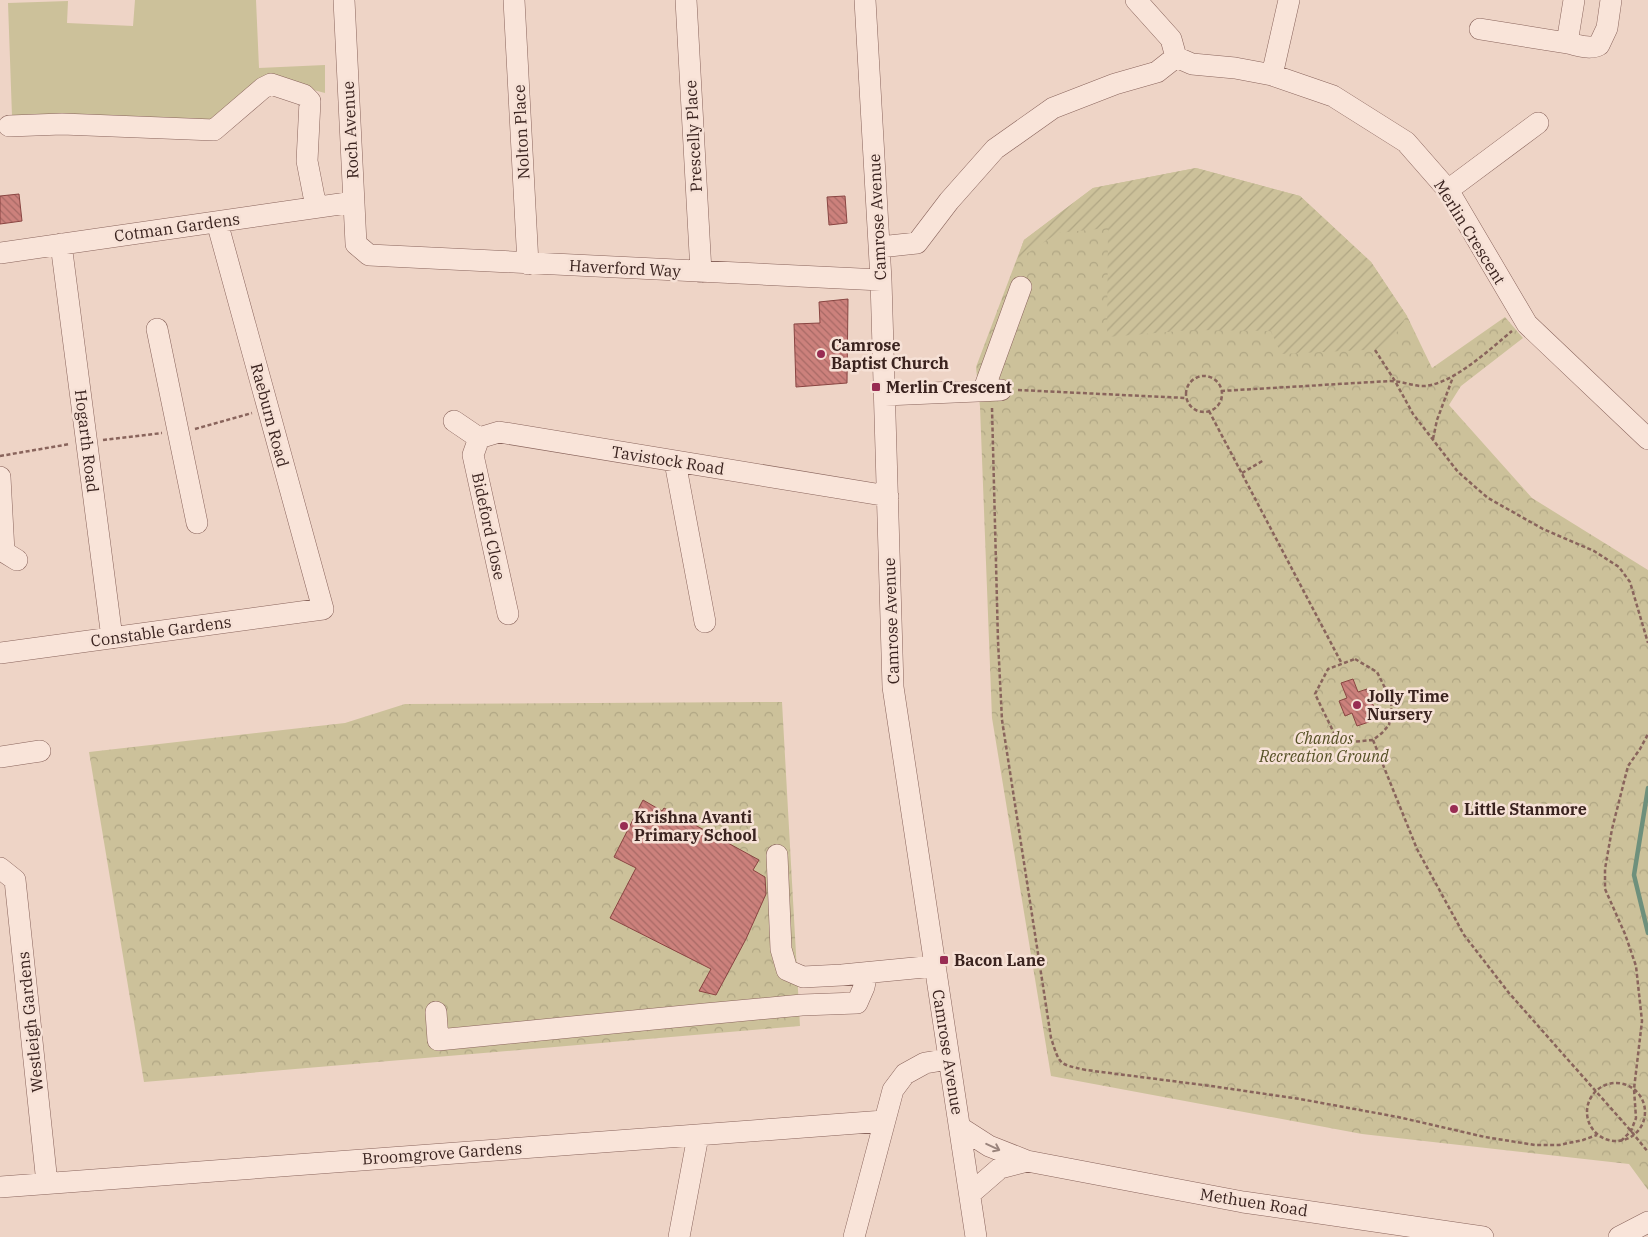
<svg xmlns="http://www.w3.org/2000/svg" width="1648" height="1237" font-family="'IBM Plex Serif',serif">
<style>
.grass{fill:#ccc19a}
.park{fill:url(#park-crowns)}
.garden{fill:url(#garden-furrows)}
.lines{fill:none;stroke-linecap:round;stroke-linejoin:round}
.stream{stroke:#6e907c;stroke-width:4.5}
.building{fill:url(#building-back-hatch);stroke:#894542}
.minor-casing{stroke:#89645c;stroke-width:22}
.path{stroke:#89645c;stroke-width:2.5;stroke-dasharray:4 2.5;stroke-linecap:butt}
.minor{stroke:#f9e4d9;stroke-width:21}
.oneway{stroke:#9a847c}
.poi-dot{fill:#982c53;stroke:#f6e1d6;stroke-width:2}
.labels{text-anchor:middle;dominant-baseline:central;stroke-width:5;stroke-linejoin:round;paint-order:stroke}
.street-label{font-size:16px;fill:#3a231f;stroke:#f6e1d6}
.poi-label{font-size:16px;font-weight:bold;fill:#3a231f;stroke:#f6e1d6;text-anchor:start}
.park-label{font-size:16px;font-style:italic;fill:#565126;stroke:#f6e1d6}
</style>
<defs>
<pattern id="park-crowns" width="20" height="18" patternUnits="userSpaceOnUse" patternTransform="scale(1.25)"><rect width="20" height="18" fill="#ccc19a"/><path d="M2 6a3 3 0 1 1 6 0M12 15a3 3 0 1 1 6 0" fill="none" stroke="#b0a684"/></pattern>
<pattern id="garden-furrows" width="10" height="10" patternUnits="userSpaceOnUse" patternTransform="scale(1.25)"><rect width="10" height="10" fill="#ccc19a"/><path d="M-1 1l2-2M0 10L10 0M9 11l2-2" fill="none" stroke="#b0a684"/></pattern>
<pattern id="building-back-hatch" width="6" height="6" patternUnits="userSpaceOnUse" patternTransform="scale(1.25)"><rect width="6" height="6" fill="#cc817c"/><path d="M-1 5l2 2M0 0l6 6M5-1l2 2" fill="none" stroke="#a76965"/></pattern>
</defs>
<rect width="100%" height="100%" fill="#eed4c6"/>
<path class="grass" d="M135 0H256L259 68 325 65V93L272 79 212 125 12 116 8 3 68 1 67 23 133 26Z"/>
<path class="park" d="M1196 168 1300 196 1371 262 1407 316 1432 368 1505 317 1523 338 1461 386 1449 405 1532 498 1648 570V1190L1629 1164 1362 1134 1051 1076 992 718 980 407 976 367 1024 240 1093 188Z
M782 702 800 1026 144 1082 89 752 345 723 405 704Z"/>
<path class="garden" d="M1196 168 1300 196 1371 262 1407 316 1386 349 1281 354 1271 331 1192 330 1107 337 1108 228 1058 233 1017 260 1024 240 1093 188Z"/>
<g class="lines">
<path class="stream" d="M1648 788 1634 875 1648 933"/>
</g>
<path class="building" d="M19 194 22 221 0 224V196Z
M845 196 847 223 829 225 827 197Z
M848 299 847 383 796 387 794 324 820 323 819 302Z
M1353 679 1358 692 1367 689 1375 710 1366 713 1369 722 1357 726 1352 713 1345 716 1339 701 1347 698 1341 683Z
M643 800 662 811 664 808 759 860 753 870 765 877 766 894 746 939 716 995 699 991 711 969 610 918 636 868 614 857Z"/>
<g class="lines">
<defs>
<path id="minor" d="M344 0 356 244 369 255 881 280
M514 0 528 264
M686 0 701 272
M865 0 881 280 893 687 976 1237
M1136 0 1171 39 1176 57
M1480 29 1567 43 1574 0
M1567 43C1578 45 1589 50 1599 45L1607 28 1611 0
M1176 57 1192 64 1235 68 1272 75 1333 96 1406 142 1448 190 1527 324 1648 439
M1272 75 1289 0
M9 126 62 124 214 130 263 88 271 84 304 95 310 101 307 161 316 207
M1448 190 1538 123
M61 244 112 638
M880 247 917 243 949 201 995 149 1053 108 1115 84 1157 72 1176 57
M0 253 354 202
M157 329 197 523
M984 389 1021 287
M885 395 1001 390
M454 421 479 438 499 432 888 496
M479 438 473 455 508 614
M675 462 705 622
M0 477 4 552 17 560
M0 653 323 609 217 222
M0 757 40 751
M777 855 781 949 787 970 803 977 842 975 935 966
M0 868 15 880 47 1183
M436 1012 438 1040 705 1014 802 1005 857 1003 864 987 867 973
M961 1128 989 1146 1027 1161 1243 1202 1483 1237
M0 1187 884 1121
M970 1194 1000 1168 1027 1161
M679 1237 698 1136
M854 1237 893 1090 905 1074 925 1063 949 1059
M1619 1237 1648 1222"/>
</defs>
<use href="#minor" class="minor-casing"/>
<path class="path" d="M1375 350 1395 381 1413 414 1458 472 1488 498 1543 529 1594 551 1619 567 1630 582 1648 643
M1186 394a18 18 0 1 1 36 0a18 18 0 1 1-36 0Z
M1018 390 1186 398
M1221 391 1390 381C1401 381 1410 385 1420 386 1449 388 1490 349 1512 331
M992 408 998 641 1002 720 1051 1038C1060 1065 1058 1064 1086 1070L1211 1086 1300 1099 1398 1117 1485 1137 1535 1145H1559L1583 1140 1597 1135
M1209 411 1342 664
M195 429 252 413
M1433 439 1437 420 1453 377
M103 440 162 433
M0 456 70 444
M1242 473 1264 460
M1355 659 1377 672 1385 688 1392 707 1389 725 1382 733 1373 740 1351 742 1334 733 1315 694 1328 669Z
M1373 740 1417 849 1464 935 1509 993 1631 1131 1648 1152
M1587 1112a29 29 0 1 1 58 0a29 29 0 1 1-58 0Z
M1621 1141 1631 1131 1636 1118 1634 1089 1642 1021 1636 966 1625 934 1605 889V869L1612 829 1628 766 1640 749 1648 734"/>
<use href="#minor" class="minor"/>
</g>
<defs><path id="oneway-shaft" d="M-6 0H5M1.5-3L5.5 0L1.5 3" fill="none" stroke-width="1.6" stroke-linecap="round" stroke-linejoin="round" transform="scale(1.25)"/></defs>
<use class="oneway" href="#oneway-shaft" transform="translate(993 1147) rotate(25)"/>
<g class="poi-dot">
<circle cx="821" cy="354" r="5"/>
<rect x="871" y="382" width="10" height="10" rx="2.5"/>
<circle cx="1357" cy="705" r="5"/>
<circle cx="1454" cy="809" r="5"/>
<circle cx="624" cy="826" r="5"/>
<rect x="939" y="955" width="10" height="10" rx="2.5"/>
</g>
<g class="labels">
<g class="street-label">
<text transform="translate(350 130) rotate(-93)">Roch Avenue</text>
<text transform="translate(521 132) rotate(-93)">Nolton Place</text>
<text transform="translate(693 136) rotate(-93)">Prescelly Place</text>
<text transform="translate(877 217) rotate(-93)">Camrose Avenue</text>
<text transform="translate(177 227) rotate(-8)">Cotman Gardens</text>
<text transform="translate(1470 232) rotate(58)">Merlin Crescent</text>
<text transform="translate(625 268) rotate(3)">Haverford Way</text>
<text transform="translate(270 415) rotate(75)">Raeburn Road</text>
<text transform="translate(87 441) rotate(83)">Hogarth Road</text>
<text transform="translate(668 460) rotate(9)">Tavistock Road</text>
<text transform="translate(489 526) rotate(78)">Bideford Close</text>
<text transform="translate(891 621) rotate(-92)">Camrose Avenue</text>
<text transform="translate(161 631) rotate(-8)">Constable Gardens</text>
<text transform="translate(30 1022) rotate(-96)">Westleigh Gardens</text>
<text transform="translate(948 1052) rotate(81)">Camrose Avenue</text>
<text transform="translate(442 1153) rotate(-4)">Broomgrove Gardens</text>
<text transform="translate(1254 1202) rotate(9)">Methuen Road</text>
</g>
<g class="poi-label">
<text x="831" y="345">Camrose<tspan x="831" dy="18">Baptist Church</tspan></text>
<text x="886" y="387">Merlin Crescent</text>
<text x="1367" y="696">Jolly Time<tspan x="1367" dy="18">Nursery</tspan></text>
<text x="1464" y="809">Little Stanmore</text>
<text x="634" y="817">Krishna Avanti<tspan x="634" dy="18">Primary School</tspan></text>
<text x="954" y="960">Bacon Lane</text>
</g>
<g class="park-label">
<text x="1324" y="738">Chandos<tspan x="1324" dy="18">Recreation Ground</tspan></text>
</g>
</g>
</svg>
